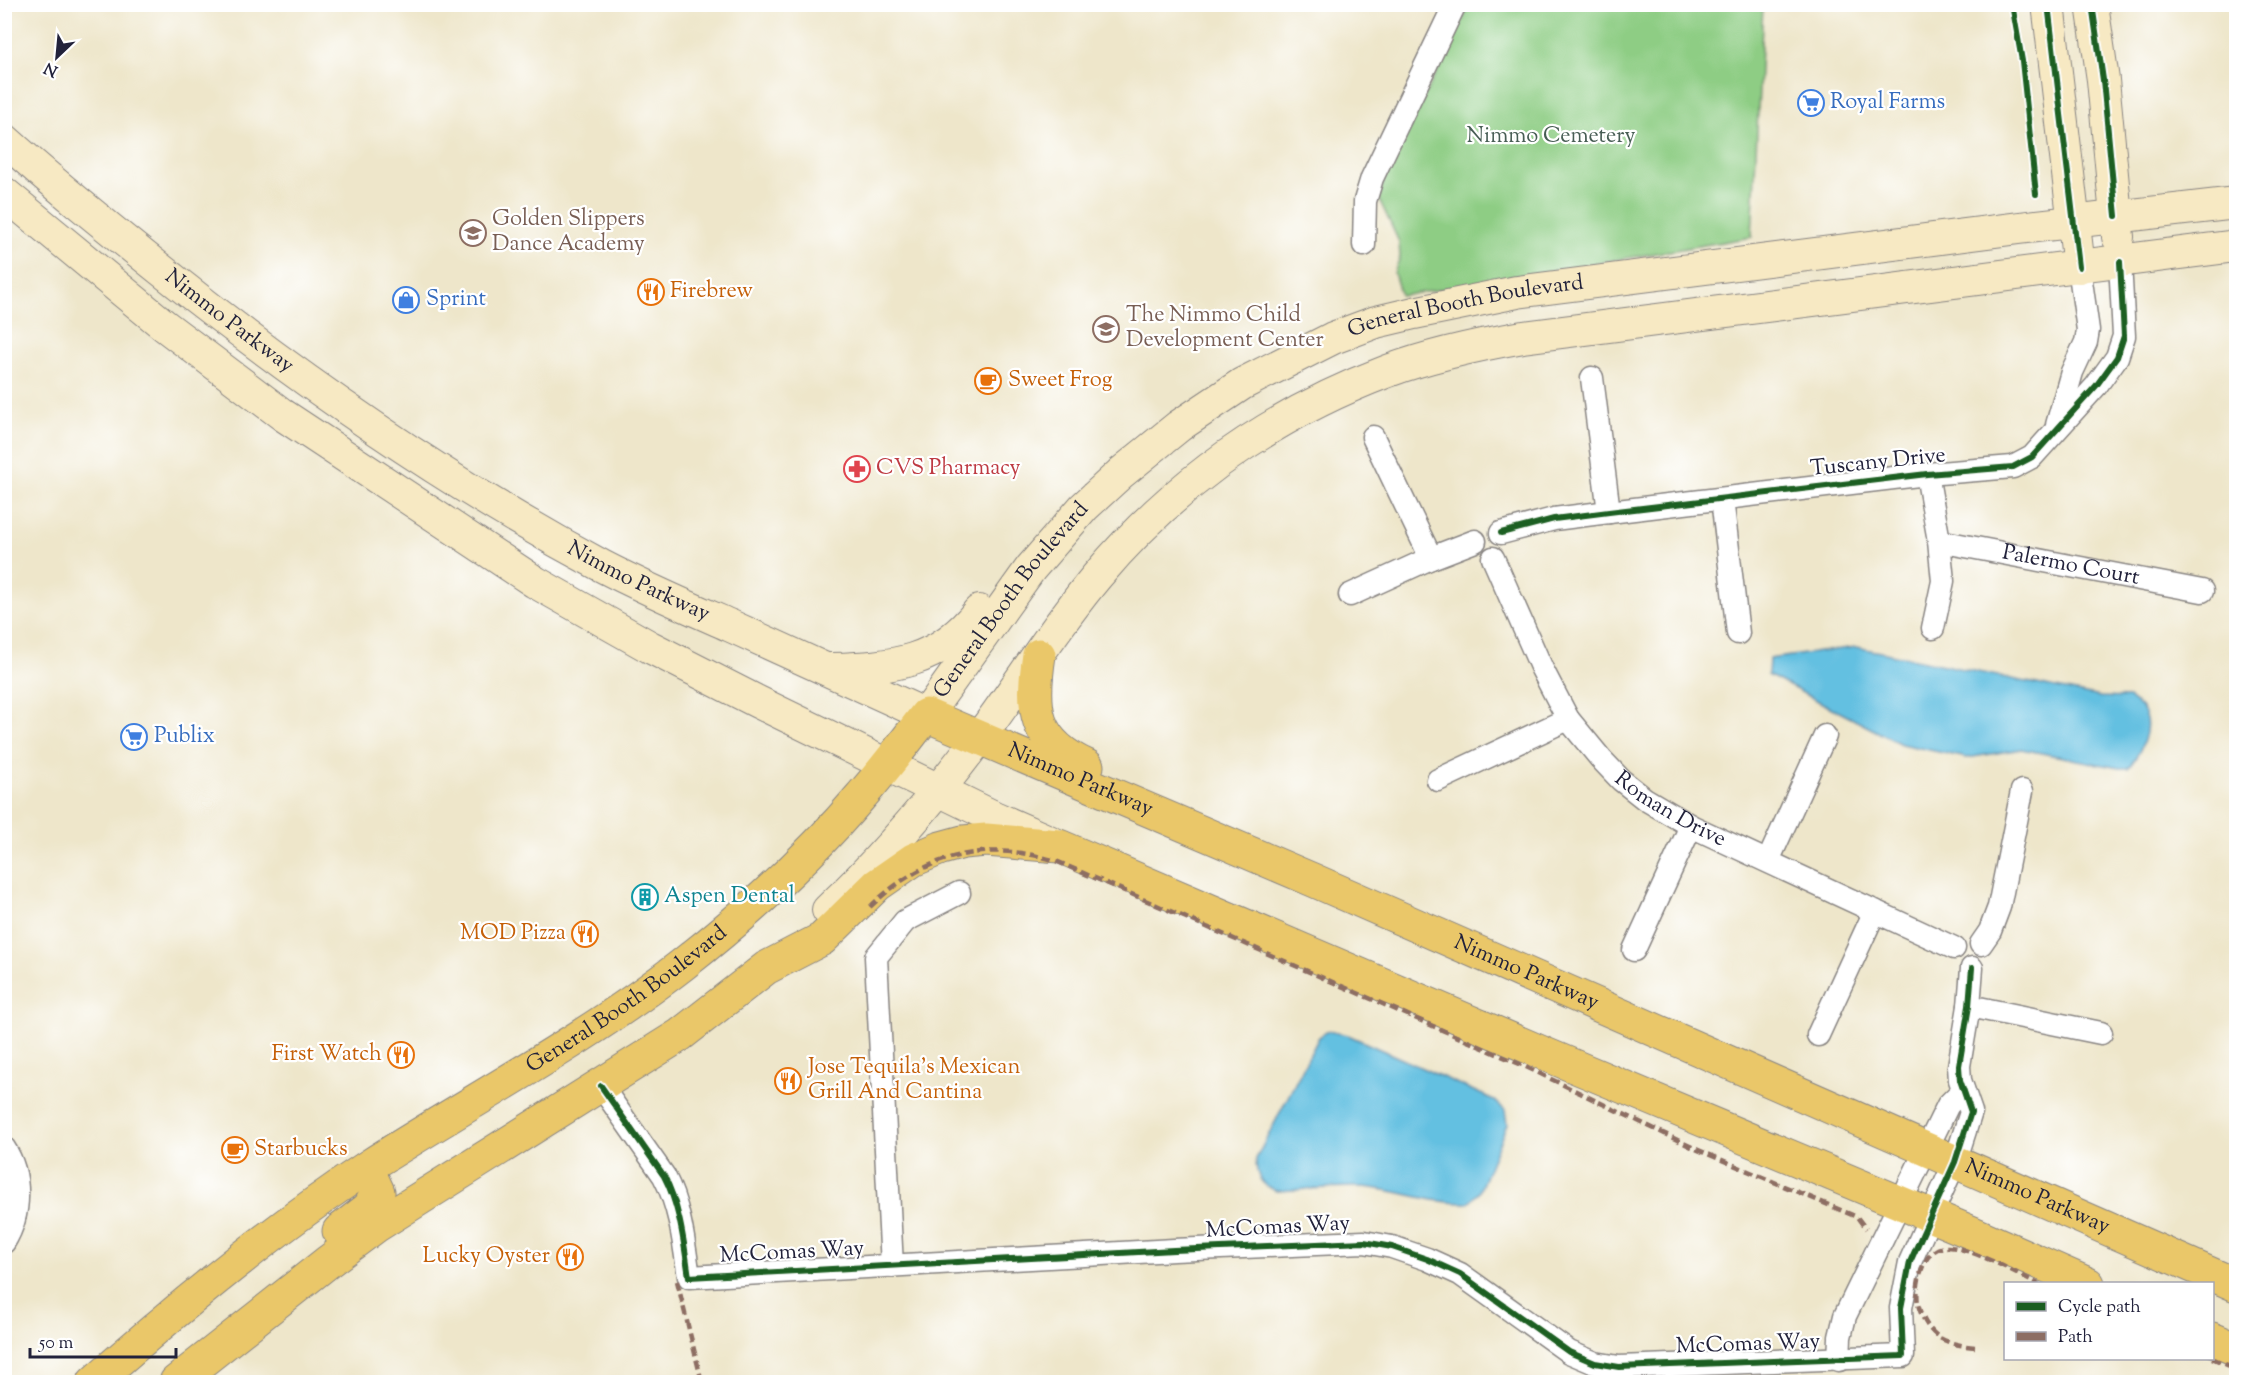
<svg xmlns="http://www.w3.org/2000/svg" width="2241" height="1387" font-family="'Sorts Mill Goudy',serif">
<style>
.green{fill:#8ecd84;stroke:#587860;stroke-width:1.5}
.water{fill:#63c0e1;stroke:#42718e;stroke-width:1.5}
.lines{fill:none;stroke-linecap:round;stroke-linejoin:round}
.street-casing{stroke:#888482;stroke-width:25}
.secondary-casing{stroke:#888482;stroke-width:34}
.highway-casing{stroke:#888482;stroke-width:35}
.street{stroke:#fff;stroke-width:22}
.secondary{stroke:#f7e9c3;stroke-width:32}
.highway{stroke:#eac769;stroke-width:33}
.quiet{stroke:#8d6e63;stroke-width:4.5;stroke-dasharray:9 4.5;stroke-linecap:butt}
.cycleway-casing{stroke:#fff;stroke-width:10}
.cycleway{stroke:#1b5e20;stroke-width:6}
.labels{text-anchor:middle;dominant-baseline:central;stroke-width:4.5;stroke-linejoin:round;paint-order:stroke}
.shop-label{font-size:22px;fill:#366cbe;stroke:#fff;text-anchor:start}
.park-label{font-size:22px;fill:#485e55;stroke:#fff}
.education-label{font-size:22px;fill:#785e54;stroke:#fff;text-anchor:start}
.food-label{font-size:22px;fill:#c56008;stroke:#fff;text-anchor:start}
.street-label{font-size:22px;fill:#22223b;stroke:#fff}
.health-label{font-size:22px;fill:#be3a42;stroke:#fff;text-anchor:start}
.culture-label{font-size:22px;fill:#0d838f;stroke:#fff;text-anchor:start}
</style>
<rect width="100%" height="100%" fill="#fff"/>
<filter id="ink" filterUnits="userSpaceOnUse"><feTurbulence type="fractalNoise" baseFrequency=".0167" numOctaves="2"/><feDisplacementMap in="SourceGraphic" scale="12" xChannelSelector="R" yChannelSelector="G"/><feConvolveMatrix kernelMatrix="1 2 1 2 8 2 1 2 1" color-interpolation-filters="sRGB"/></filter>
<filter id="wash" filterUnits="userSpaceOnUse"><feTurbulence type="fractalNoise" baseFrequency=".008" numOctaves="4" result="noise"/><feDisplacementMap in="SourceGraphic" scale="24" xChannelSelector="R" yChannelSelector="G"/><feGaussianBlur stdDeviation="1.35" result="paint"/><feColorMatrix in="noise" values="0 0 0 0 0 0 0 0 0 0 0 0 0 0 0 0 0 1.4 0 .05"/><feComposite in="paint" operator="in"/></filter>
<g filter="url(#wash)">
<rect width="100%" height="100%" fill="#eee6ca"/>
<path class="green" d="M1470 5H1763L1752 237 1401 296 1394 273 1400 257 1399 242 1379 199 1384 178Z"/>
<path class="water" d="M1856 647 2100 697 2129 698C2133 701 2141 706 2143 711 2153 729 2140 754 2128 768H2119L2021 749 1967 758 1901 744 1768 675 1769 659Z
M1328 1031 1348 1035 1494 1100 1505 1110 1507 1124 1479 1192 1468 1203C1432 1204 1397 1189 1361 1187 1333 1186 1304 1190 1276 1191 1260 1184 1256 1176 1256 1159L1319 1037Z"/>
</g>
<g filter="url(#ink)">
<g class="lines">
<defs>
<g id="street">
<path d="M1364 245 1365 201 1372 178 1455 4"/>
<path d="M1592 378 1609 512"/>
<path d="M2057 425 2072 372 2086 342 2088 330 2079 267"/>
<path d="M1373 437 1431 558"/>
<path d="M1927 474 1939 541 1943 581 1933 628"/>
<path d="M1722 499 1738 633"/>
<path d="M1501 533 1554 519 1609 512 1927 474 2013 467 2032 457 2096 386 2117 357 2124 336 2120 262"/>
<path id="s1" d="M1939 541 2202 591"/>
<path id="s2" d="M1493 558 1542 669 1568 719 1601 759 1621 780 1645 799 1691 826 1954 948"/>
<path d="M1350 595 1431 558 1475 541"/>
<path d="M1438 780 1568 719"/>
<path d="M1768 861 1825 736"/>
<path d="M1981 944 1990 931 1999 907 2022 791"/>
<path d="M1634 950 1691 826"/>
<path d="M1969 1006 2101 1033"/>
<path d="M1818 1035 1875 911"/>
<path d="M601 1086 664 1176C680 1206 684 1243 689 1277L1174 1250 1364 1242 1392 1247 1427 1259 1460 1274 1569 1352 1595 1363 1619 1367 1903 1356 1901 1308 1910 1262 1955 1162 1971 1112 1960 1080 1959 1066 1969 1006 1972 968"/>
<path d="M4 1148C22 1175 21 1215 4 1242"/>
<path d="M892 1266 876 957 905 921 959 893"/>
<path d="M1839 1360 1840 1337 1845 1316 1948 1105 1963 1090"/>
</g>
<g id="secondary">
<path d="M2048 4 2079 267"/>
<path d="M2092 4 2103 80 2118 237"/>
<path id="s3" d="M4 139C56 186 110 229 165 273 302 382 447 483 602 566 644 588 688 607 731 626 796 656 861 685 926 715L1031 568 1084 507 1121 473 1179 426 1242 384 1333 338 1376 322 1414 313 1517 292 2019 228 2236 203"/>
<path d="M4 193 165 326 283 415 535 582 650 647 758 702 994 817 1053 843"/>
<path d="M831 669C893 667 938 664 979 611"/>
<path d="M828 910C884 857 933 799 979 738 1019 685 1054 627 1097 576 1175 483 1274 414 1388 371 1431 355 1478 345 1523 337L2236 246"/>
</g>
<g id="highway">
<path d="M1039 655C1031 708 1033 742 1087 766"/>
<path d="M339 1231 369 1208 378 1192 367 1168"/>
<path d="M2212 1339 2236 1349"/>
<path id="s4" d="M94 1382C181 1305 272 1230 369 1166 474 1099 584 1041 682 965 747 914 809 858 862 795 885 769 905 742 926 715L1313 880 2236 1285"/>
<path d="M176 1382 329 1261 376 1226 680 1035 766 968 822 939 877 885 913 860 941 848 963 842 986 840 1059 846 1545 1054 1975 1234 2088 1284"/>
</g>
</defs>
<use href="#street" class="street-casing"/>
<use href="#secondary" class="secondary-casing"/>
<use href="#highway" class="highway-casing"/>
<use href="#street" class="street"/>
<use href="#secondary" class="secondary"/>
<use href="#highway" class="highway"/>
<path class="quiet" d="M870 907C923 855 985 839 1056 861L1522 1065 1696 1149 1857 1217 1866 1229
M677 1281 702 1382
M1975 1347C1963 1346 1951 1344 1940 1338 1929 1331 1921 1317 1918 1304 1915 1285 1922 1249 1945 1247 1966 1245 2018 1274 2039 1284
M2212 1358 2236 1369"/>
<defs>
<path id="cycleway" d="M2012 4 2022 61 2036 194
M2048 4 2079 267
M2092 4 2103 80 2116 216
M1501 533 1554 519 1609 512 1927 474 2013 467 2032 457 2096 386 2117 357 2124 336 2120 262
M601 1086 664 1176C680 1206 684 1243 689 1277L1174 1250 1364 1242 1392 1247 1427 1259 1460 1274 1569 1352 1595 1363 1619 1367 1903 1356 1901 1308 1910 1262 1955 1162 1971 1112 1960 1080 1959 1066 1969 1006 1972 968"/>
</defs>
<use href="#cycleway" class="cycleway-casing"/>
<use href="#cycleway" class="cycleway"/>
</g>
</g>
<defs>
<symbol id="supermarket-ring" viewBox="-11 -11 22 22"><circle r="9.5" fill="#fff" stroke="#3f7fe0" stroke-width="1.5"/><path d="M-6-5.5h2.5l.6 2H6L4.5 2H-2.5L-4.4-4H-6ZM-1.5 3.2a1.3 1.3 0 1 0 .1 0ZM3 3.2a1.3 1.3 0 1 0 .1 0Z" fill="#3f7fe0"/></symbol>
<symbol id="school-ring" viewBox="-11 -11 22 22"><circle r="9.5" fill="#fff" stroke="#8d6e63" stroke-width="1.5"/><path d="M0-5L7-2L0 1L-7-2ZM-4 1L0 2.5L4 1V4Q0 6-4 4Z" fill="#8d6e63"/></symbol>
<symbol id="restaurant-ring" viewBox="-11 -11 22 22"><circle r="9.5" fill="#fff" stroke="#e8710a" stroke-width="1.5"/><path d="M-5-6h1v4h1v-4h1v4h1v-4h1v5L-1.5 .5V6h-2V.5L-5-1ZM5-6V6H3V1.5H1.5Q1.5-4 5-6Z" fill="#e8710a"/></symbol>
<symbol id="shop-ring" viewBox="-11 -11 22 22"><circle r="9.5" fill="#fff" stroke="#3f7fe0" stroke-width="1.5"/><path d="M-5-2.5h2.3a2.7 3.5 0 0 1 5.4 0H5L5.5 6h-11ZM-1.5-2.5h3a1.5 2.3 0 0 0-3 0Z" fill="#3f7fe0"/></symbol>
<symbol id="cafe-ring" viewBox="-11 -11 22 22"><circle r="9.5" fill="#fff" stroke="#e8710a" stroke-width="1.5"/><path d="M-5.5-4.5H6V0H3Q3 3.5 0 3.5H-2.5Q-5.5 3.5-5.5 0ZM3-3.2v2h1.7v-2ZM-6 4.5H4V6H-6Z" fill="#e8710a"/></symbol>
<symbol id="pharmacy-ring" viewBox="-11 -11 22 22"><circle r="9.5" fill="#fff" stroke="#e0444e" stroke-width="1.5"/><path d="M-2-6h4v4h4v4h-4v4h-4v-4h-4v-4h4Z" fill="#e0444e"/></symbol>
<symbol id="building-ring" viewBox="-11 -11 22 22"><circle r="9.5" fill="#fff" stroke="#0f9aa8" stroke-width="1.5"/><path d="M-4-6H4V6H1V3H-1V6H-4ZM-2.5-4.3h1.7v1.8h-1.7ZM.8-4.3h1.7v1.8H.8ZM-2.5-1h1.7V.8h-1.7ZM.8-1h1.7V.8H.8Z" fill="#0f9aa8"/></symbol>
</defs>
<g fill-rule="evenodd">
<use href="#supermarket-ring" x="1796" y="88" width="30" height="30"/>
<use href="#school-ring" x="458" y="218" width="30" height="30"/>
<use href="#restaurant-ring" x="636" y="277" width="30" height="30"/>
<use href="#shop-ring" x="391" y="285" width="30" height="30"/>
<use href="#school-ring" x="1091" y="314" width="30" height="30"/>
<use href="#cafe-ring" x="973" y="366" width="30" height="30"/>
<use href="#pharmacy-ring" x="842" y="454" width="30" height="30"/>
<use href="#supermarket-ring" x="119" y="722" width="30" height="30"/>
<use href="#building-ring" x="630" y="882" width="30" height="30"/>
<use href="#restaurant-ring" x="570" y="919" width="30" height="30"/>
<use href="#restaurant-ring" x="386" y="1040" width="30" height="30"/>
<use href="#restaurant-ring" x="773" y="1066" width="30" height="30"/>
<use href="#cafe-ring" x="220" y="1135" width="30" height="30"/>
<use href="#restaurant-ring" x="555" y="1242" width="30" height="30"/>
</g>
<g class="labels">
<g class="shop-label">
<text x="1830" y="103">Royal Farms</text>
<text x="426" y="300">Sprint</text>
<text x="154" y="737">Publix</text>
</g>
<g class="park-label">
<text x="1551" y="137">Nimmo Cemetery</text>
</g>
<g class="education-label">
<text x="492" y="220">Golden Slippers<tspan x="492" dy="25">Dance Academy</tspan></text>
<text x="1126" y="316">The Nimmo Child<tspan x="1126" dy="25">Development Center</tspan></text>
</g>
<g class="food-label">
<text x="670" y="292">Firebrew</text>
<text x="1008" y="381">Sweet Frog</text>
<text x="566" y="934" text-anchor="end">MOD Pizza</text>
<text x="382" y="1055" text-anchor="end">First Watch</text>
<text x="808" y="1068">Jose Tequila's Mexican<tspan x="808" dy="25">Grill And Cantina</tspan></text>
<text x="254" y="1150">Starbucks</text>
<text x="550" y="1257" text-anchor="end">Lucky Oyster</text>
</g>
<g class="street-label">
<text stroke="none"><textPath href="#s3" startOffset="1794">General Booth Boulevard</textPath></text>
<text stroke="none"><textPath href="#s3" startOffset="290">Nimmo Parkway</textPath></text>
<text transform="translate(1878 463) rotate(-6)">Tuscany Drive</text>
<text stroke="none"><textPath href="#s1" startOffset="134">Palermo Court</textPath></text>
<text stroke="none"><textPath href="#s3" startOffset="776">Nimmo Parkway</textPath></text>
<text stroke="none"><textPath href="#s3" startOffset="1236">General Booth Boulevard</textPath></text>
<text stroke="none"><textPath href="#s4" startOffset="1240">Nimmo Parkway</textPath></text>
<text stroke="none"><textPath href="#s2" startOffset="316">Roman Drive</textPath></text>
<text stroke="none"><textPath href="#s4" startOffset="1726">Nimmo Parkway</textPath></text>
<text stroke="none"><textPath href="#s4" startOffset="657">General Booth Boulevard</textPath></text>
<text stroke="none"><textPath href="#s4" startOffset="2284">Nimmo Parkway</textPath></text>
<text transform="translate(1278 1228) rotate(-3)">McComas Way</text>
<text transform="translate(792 1253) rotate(-3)">McComas Way</text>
<text transform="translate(1748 1345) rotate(-2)">McComas Way</text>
</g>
<g class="health-label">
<text x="876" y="469">CVS Pharmacy</text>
</g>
<g class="culture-label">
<text x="664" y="897">Aspen Dental</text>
</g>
</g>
<rect width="2241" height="1387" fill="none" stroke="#fff" stroke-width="24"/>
<rect x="2004" y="1282" width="210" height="78" fill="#ffffff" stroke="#a7a7b1" stroke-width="1.5"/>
<rect x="2016" y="1302" width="30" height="9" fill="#1b5e20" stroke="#a7a7b1" stroke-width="1.5"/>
<text x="2058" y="1312" font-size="18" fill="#22223b">Cycle path</text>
<rect x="2016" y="1332" width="30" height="9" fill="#8d6e63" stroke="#a7a7b1" stroke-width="1.5"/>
<text x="2058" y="1342" font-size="18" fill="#22223b">Path</text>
<g transform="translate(57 57) rotate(206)" stroke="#ffffff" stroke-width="4.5" paint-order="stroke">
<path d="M0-4.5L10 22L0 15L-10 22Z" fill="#22223b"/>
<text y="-9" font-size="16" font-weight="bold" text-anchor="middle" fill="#22223b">N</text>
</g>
<path d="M30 1348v9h146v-9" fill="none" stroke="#22223b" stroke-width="3"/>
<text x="39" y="1348" font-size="18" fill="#22223b" stroke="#ffffff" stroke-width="4.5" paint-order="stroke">50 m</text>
</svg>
